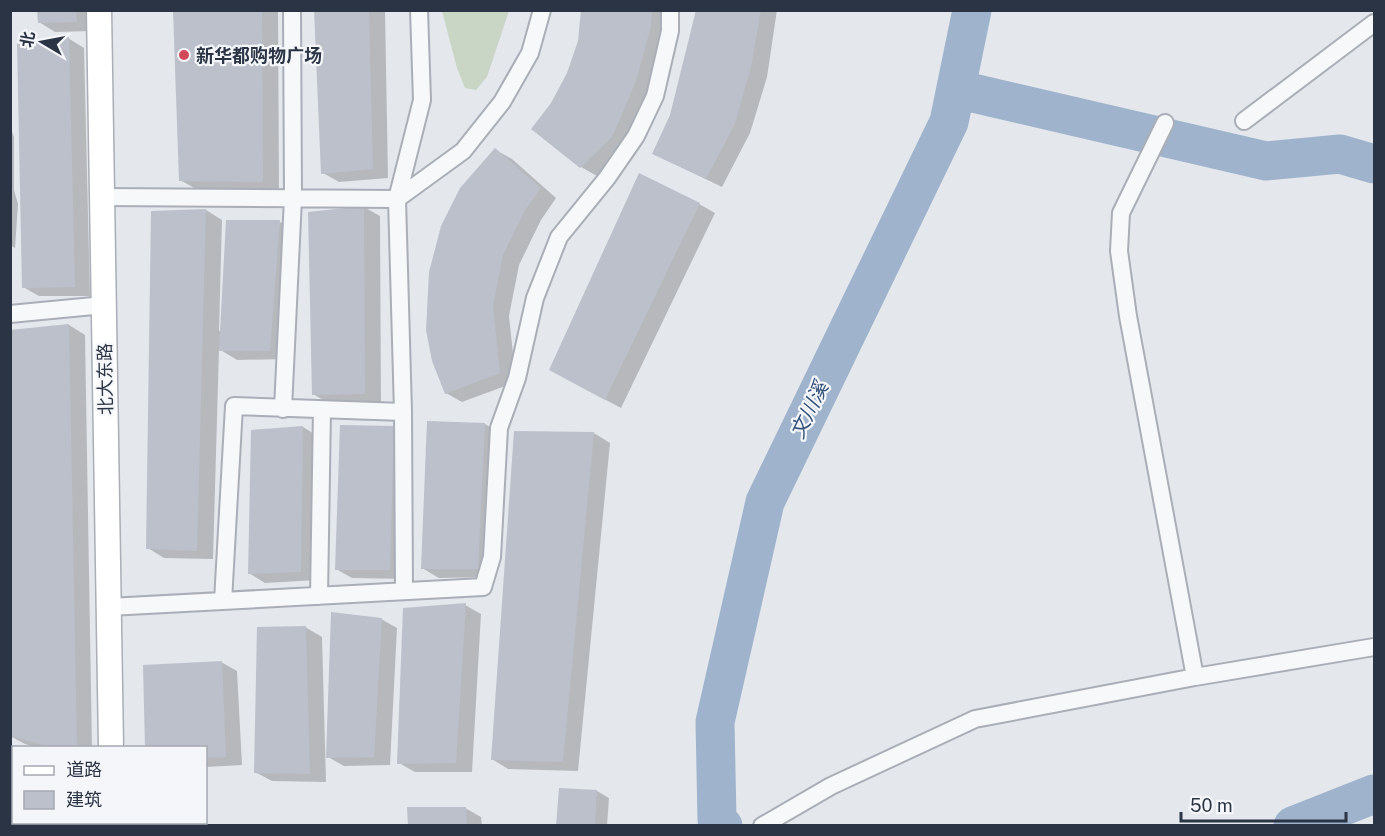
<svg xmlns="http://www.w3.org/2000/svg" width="1385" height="836" font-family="'Public Sans','Noto Sans SC',sans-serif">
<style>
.green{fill:#c9d6c5}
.shadow{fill:#0003}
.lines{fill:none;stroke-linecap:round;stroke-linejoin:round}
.river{stroke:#9fb4cc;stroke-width:39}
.building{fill:#bbc0ca}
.minor-casing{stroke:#a9aeb7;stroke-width:20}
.secondary-casing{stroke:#a9aeb7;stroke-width:27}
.minor{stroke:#f7f8fa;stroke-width:16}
.secondary{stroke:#fff;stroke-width:24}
.poi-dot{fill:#d1495b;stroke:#f4f6f9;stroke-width:2}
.labels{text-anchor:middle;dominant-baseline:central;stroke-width:4.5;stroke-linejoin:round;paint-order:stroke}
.poi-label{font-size:18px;font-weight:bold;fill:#2b3445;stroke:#f4f6f9;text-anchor:start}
.street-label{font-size:18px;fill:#2b3445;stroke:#f4f6f9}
.water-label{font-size:20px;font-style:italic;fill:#34527a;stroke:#f4f6f9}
</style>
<rect width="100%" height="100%" fill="#e4e7ec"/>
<path class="green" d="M442 11H509L487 77 476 90 465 88 457 68Z"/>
<path class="shadow" d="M38 10H91L92 31 55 32 39 22Z
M175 10H278L279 190 196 189 180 180Z
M315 10H385L388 178 339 182 323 173Z
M583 10H669L652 91 628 146 597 176 581 167 552 104 568 73 579 41Z
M697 10H777L767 77 750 133 722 187 654 154 671 116Z
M68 38 84 48 90 296H39L23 287Z
M10 126 14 137V190L18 204 15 248 10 245Z
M496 150 512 159 556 198 541 220 519 265 509 316 516 382 462 402 446 393Z
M699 204 715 213 621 408 567 379Z
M364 207 380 216 381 403 330 404 313 394Z
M206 210 222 220 219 331H222L280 222 296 231 286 359 237 360 219 349 213 559 164 558 148 548Z
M69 325 85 335 92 748H38L25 744 10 736V331Z
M429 423 485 424 501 434 494 577 439 578 422 568Z
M303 427 319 437 317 580 265 583 249 573Z
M393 427 410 436 406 579 352 578 336 569Z
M594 433 610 443 578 771 508 769 492 759Z
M465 605 481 614 472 772H415L399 763Z
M381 619 397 628 390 765 344 766 328 757Z
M305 627 322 637 326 782 272 781 255 772Z
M221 662 237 671 242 765 206 767V748Z
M597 791 609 798 607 826H558Z
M465 808 481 817 482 826H409Z"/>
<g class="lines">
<path class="river" d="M956 89 1266 161 1340 154 1374 164
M723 826 717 820 715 722 765 502 949 122 972 10
M1293 826 1374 794"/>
</g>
<path class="building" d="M37 10H76L77 22 38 23Z
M173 10H262L263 182 179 181Z
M314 10H369L373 169 321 174Z
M581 10H652L651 26 636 81 612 137 580 168 531 129 551 103 567 73 578 41Z
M696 10H761L751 67 735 124 706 179 652 154 670 115Z
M69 37 75 287 22 288 17 43Z
M495 148 541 188 525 210 503 255 493 306 500 373 445 394 432 361 426 330 429 272 441 226 460 188Z
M639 173 700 203 605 400 549 370Z
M364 206 365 394 312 395 308 212Z
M206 209 197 551 146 549 151 211Z
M226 220H280L270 351H219Z
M69 324 77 748H54L10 736V330Z
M427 421 485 423 478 569H421Z
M340 425 394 426 390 570H335Z
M303 426 301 572 248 574 251 430Z
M514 431 594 432 563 762 491 760Z
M466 603 456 763 397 764 403 608Z
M331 612 382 618 374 757 326 758Z
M306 626 310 774 254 773 257 627Z
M222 661 226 757 206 758V748H145L143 665Z
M559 788 597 790 595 826H556Z
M407 807H466L467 826H408Z"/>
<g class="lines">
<defs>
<path id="minor" d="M1244 121 1374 23
M1165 123 1121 213 1119 251 1128 316 1195 677
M102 197 397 199 422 100 419 10
M10 314 104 305
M283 409 293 198 292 10
M404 591 403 412 397 199 463 151 502 102 530 53 542 10
M319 596 322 410
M223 601 234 406 403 412
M109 607 483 587 492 557 499 428 517 378 535 298 559 237 607 178 636 136 655 96 670 31V10
M10 755 14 756
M148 822 151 826
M762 826 831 786 975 719 1195 677 1374 647"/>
<path id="secondary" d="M99 10 111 748
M113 822V826"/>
</defs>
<use href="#minor" class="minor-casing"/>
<use href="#secondary" class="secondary-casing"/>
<use href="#minor" class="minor"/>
<use href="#secondary" class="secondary"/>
</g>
<circle class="poi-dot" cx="184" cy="55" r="6"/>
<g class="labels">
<g class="poi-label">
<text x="196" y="55">新华都购物广场</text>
</g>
<g class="street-label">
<text transform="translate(105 379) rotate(-91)">北大东路</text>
</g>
<g class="water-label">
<text transform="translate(809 410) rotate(-64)">文川溪</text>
</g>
</g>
<rect width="1385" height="836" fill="none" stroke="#2b3445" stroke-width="24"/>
<rect x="12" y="746" width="195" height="78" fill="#f4f6f9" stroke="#a4a8b1" stroke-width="1.5"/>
<rect x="24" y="766" width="30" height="9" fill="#ffffff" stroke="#a4a8b1" stroke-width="1.5"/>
<text x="66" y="776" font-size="18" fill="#2b3445">道路</text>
<rect x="24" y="791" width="30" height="18" fill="#bbc0ca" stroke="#a4a8b1" stroke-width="1.5"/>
<text x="66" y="806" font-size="18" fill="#2b3445">建筑</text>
<g transform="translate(42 42) rotate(280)" stroke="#f4f6f9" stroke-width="4.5" paint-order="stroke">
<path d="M0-4.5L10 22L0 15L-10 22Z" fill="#2b3445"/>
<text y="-9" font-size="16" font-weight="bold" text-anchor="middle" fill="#2b3445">北</text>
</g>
<path d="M1181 812v9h165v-9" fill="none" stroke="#2b3445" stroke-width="3"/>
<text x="1190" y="812" font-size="18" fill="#2b3445" stroke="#f4f6f9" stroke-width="4.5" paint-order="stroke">50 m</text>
</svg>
